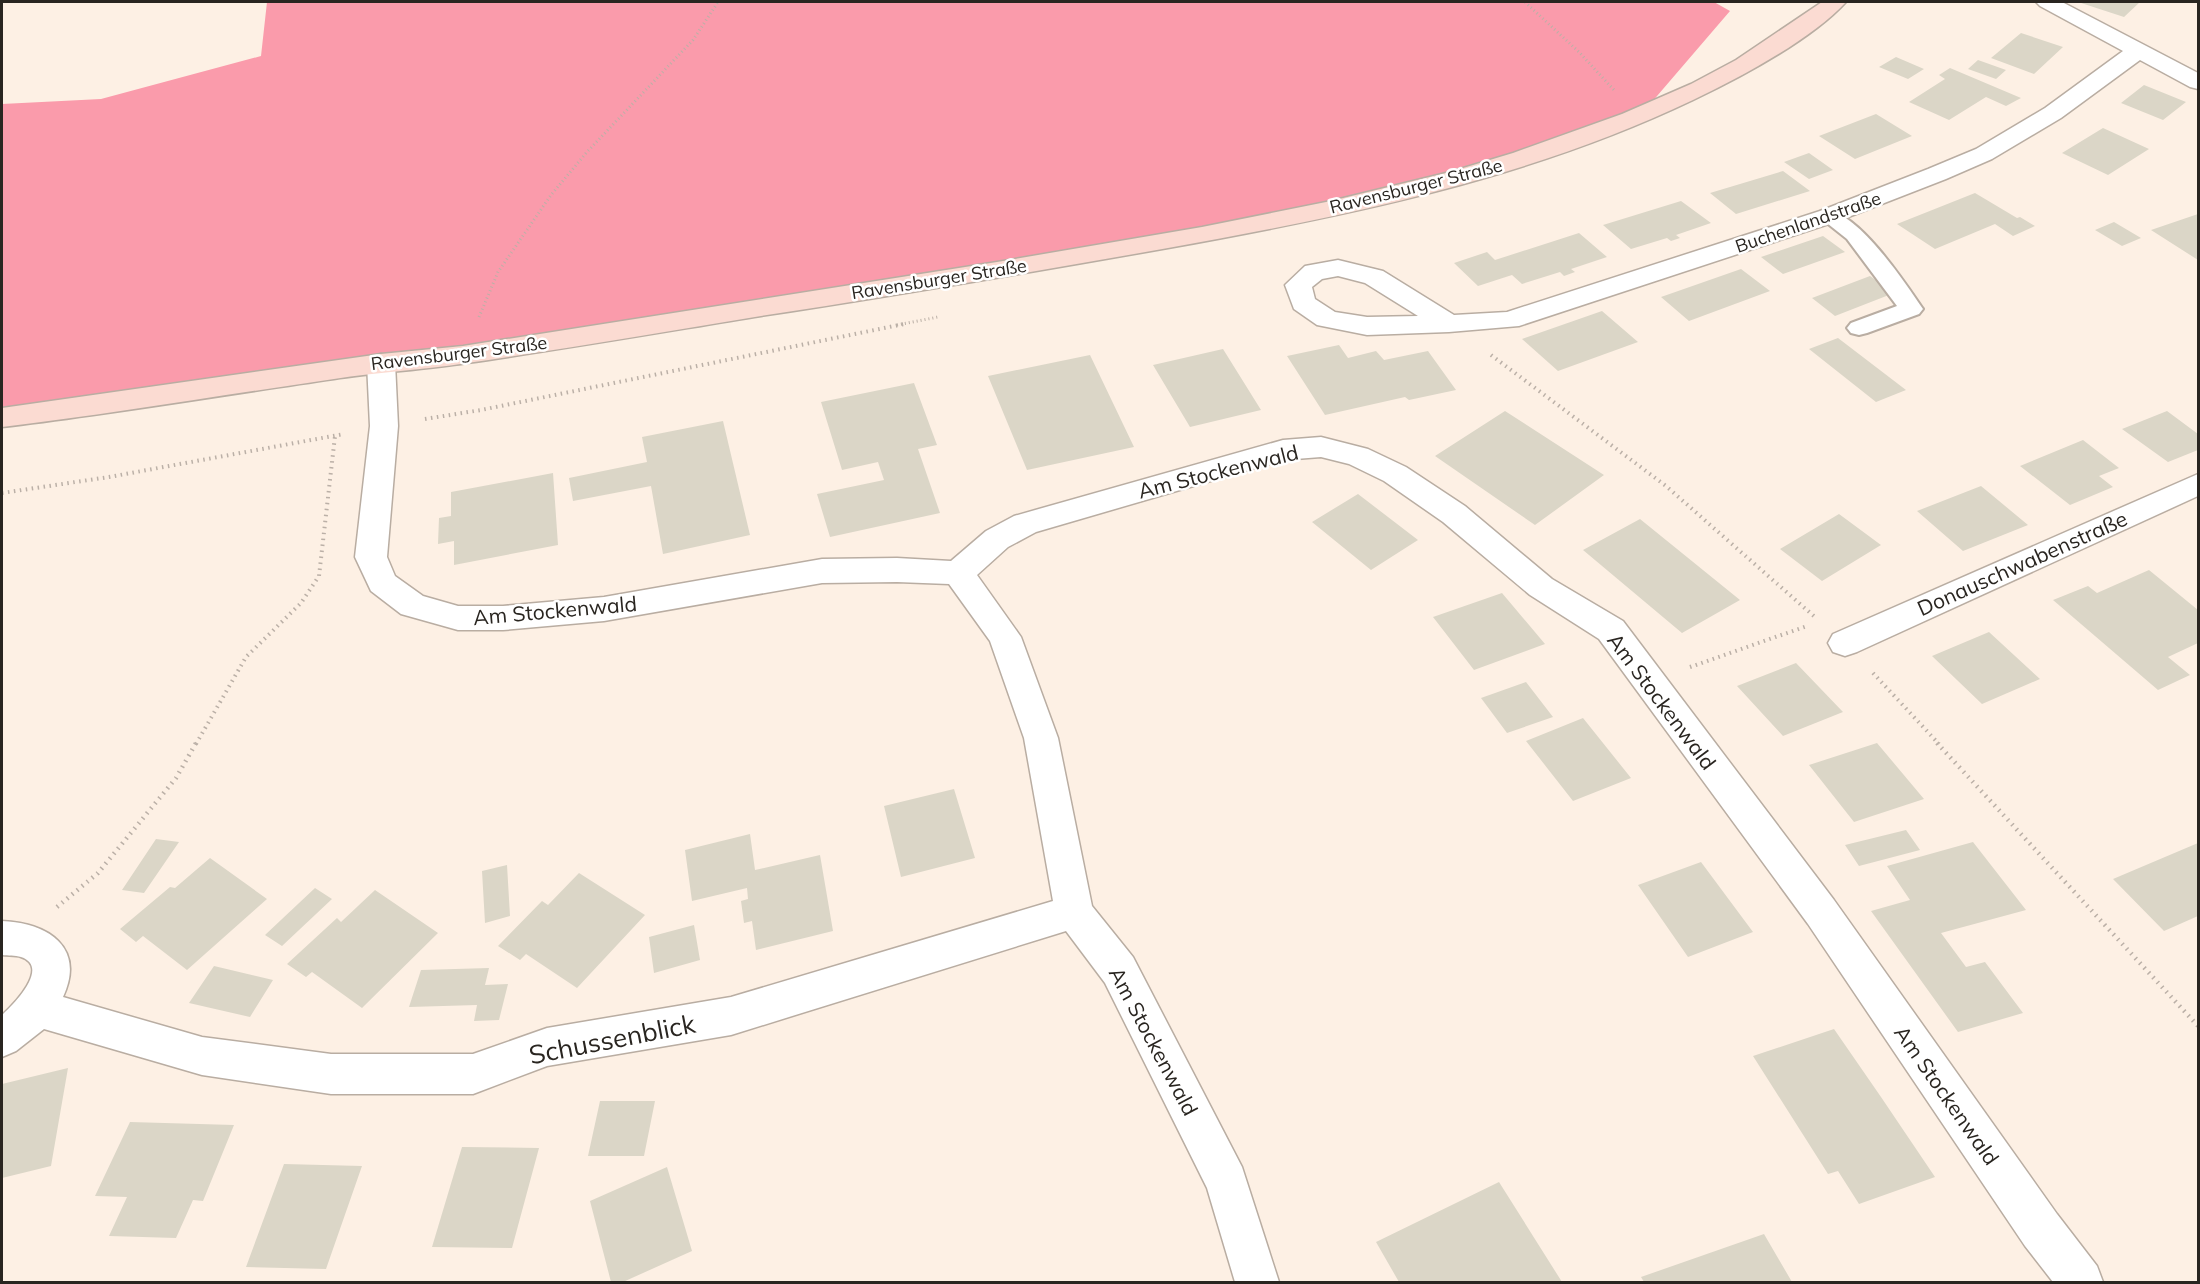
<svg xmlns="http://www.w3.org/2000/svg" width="2200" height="1284" font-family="Mulish,sans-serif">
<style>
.forest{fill:#fa9bab}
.building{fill:#dbd6c7}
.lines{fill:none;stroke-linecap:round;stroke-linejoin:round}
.lane-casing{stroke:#b9ada2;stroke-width:4}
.street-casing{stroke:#b9ada2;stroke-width:3}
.secondary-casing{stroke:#b9ada2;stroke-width:3}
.path-far2{stroke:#bbb0a7;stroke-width:3;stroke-dasharray:1 3;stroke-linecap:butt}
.path-far1{stroke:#bbb0a7;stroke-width:4;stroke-dasharray:1.5 4.5;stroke-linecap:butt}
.path{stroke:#bbb0a7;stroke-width:4.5;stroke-dasharray:1.5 5;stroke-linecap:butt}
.lane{fill:#fff;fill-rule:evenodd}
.street{fill:#fff;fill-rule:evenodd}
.secondary{fill:#fbdbd2;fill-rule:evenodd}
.labels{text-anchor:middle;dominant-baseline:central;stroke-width:5;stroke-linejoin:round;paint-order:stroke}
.far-street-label{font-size:18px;fill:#292520;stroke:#fff}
.street-label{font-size:21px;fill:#292520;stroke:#fff}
.near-street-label{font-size:26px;fill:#292520;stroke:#fff}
</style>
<rect width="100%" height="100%" fill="#fdf0e4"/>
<path class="forest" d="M267 2H1714L1730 11 1639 117 1539 153 1211 233 2 418V104L101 99 261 56Z"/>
<path class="building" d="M2078 2H2140L2124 17Z
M2021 33 2063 47 2034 74 1991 58Z
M1896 57 1924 69 1908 79 1879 67Z
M1978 60 2006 70 1996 79 1968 69Z
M1950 68 2021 98 2006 106 1986 97 1949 120 1909 102 1945 79 1939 75Z
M2144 85 2186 102 2163 120 2121 103Z
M1876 114 1912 136 1855 159 1819 136Z
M2103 128 2149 149 2108 175 2062 153Z
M1809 153 1833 170 1809 179 1784 162Z
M1783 171 1810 191 1736 214 1710 193Z
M1975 193 2017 218 2020 217 2035 226 2013 236 1995 224 1935 249 1897 224Z
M1681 201 1711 223 1676 235 1680 238 1671 241 1667 238 1631 249 1603 225Z
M2198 214V260L2151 230Z
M2114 222 2141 238 2122 246 2095 230Z
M1579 233 1607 257 1571 269 1575 272 1564 276 1560 272 1522 284 1512 275 1478 286 1454 263 1487 252 1495 260Z
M1823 236 1845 252 1783 274 1761 257Z
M1741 269 1770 291 1689 321 1661 297Z
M1870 276 1894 293 1835 316 1812 298Z
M1602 311 1638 342 1558 371 1522 339Z
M1838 338 1906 390 1876 402 1809 349Z
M1339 345 1348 358 1376 351 1384 360 1428 351 1456 390 1409 400 1405 397 1325 415 1287 356Z
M1223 349 1261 410 1190 427 1153 365Z
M1090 355 1134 447 1027 470 988 376Z
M914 383 937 445 918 449 940 513 830 537 817 494 884 480 878 462 842 470 821 402Z
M1505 411 1604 475 1535 525 1435 456Z
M2167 411 2198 434V450L2168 462 2122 429Z
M723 421 750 535 663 554 651 486 573 501 569 478 647 462 642 437Z
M2083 440 2119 468 2099 476 2113 487 2070 505 2020 466Z
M553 473 558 545 454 565V541L438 544 439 518 451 516V492Z
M1981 486 2028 525 1963 551 1917 511Z
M1358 494 1418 540 1371 570 1312 522Z
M1839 514 1881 545 1822 581 1780 549Z
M1640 519 1740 600 1682 633 1583 550Z
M2149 570 2198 610V643L2168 657 2190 675 2158 690 2053 600 2088 586 2097 593Z
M1502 593 1545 644 1474 670 1433 617Z
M1989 632 2040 679 1982 704 1932 656Z
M1796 663 1843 712 1783 736 1737 686Z
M1526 682 1553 717 1507 733 1481 698Z
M1583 718 1631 778 1573 801 1526 741Z
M1877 743 1924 799 1854 822 1809 765Z
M954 789 975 858 901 877 884 806Z
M1906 830 1920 850 1859 866 1845 845Z
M750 834 755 870 820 855 833 931 756 950 752 921 744 923 741 901 748 899 747 888 692 901 685 850Z
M156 839 179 842 144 893 122 890Z
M1973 842 2026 910 1941 933 1966 967 1985 962 2023 1013 1958 1032 1871 911 1910 900 1887 866Z
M2198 843V916L2164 931 2113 879Z
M210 858 267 899 187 970 143 936 136 942 120 929 170 887 175 888Z
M1701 862 1753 932 1688 957 1638 885Z
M507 865 510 916 485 923 482 871Z
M579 873 645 915 577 988 526 954 520 960 498 946 542 901 548 905Z
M315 888 332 899 282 946 265 935Z
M375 890 438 933 362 1008 312 972 306 977 287 964 337 918 341 922Z
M694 925 700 960 654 973 649 937Z
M214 966 273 980 250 1017 189 1003Z
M489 968 485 985 508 984 499 1020 474 1021 477 1005 409 1007 421 970Z
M1834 1029 1881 1097 1935 1177 1859 1204 1838 1171 1828 1174 1753 1056Z
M68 1068 51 1166 2 1178V1084Z
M600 1101H655L644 1156H588Z
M130 1122 234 1125 203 1201 193 1200 176 1238 109 1236 127 1197 95 1196Z
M462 1147 539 1148 512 1248 432 1247Z
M284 1164 362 1166 326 1269 246 1267Z
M667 1167 692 1251 623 1282H611L590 1201Z
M1499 1182 1562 1282H1399L1376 1242Z
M1764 1234 1792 1282H1644L1641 1277Z"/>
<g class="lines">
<defs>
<path id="lane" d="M1829 210C1862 218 1903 280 1923 309L1919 314 1867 333 1859 335 1851 333 1847 328 1851 323 1897 306 1847 239 1818 216 1821 211Z"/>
<path id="street" d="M2036 2H2062L2198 73V89L2190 87 2140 60 2061 118 1992 159 1946 179 1838 221 1519 326 1449 332 1367 335 1317 325 1294 309 1285 285 1305 266 1338 260 1383 271 1454 315 1507 312 1820 211 1928 169 1976 149 2045 108 2123 51 2040 6ZM1338 276 1365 283 1418 316 1367 317 1335 312 1315 299 1312 287 1322 279Z
M381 354 391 357 395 363 398 426 387 557 395 576 423 596 458 606H503L604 597 822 559 897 558 951 561 986 531 1014 516 1283 440 1321 437 1368 449 1406 467 1465 506 1552 579 1623 621 1834 900 2057 1214 2097 1266 2103 1282H2053L2025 1246 1808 924 1599 639 1530 595 1443 522 1384 481 1349 464 1321 457 1283 460 1036 532 1008 547 977 575 1021 637 1058 738 1092 906 1133 957 1242 1167 1279 1282H1235L1207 1188 1105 983 1066 931 731 1035 547 1066 473 1094H331L202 1075 44 1029 16 1051 2 1057V1015C13 1005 51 967 21 957 15 955 8 956 2 955V921C48 923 86 947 63 997L202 1037 331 1054H473L547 1028 731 997 1053 901 1024 738 990 641 949 584 897 582 822 583 604 621 503 630H458L401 614 371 591 355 557 370 426 367 363 371 357Z
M2198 474V496L1857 652 1845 656 1833 652 1828 643 1833 634Z"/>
<path id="secondary" d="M1822 2H1846C1811 40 1739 78 1693 100 1528 179 1346 216 1168 248 1033 272 897 295 761 316 663 332 565 349 467 363 423 370 378 372 334 379 223 395 112 414 2 427V408L381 354 463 346 997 262 1202 227 1331 201 1450 172 1513 153 1622 114 1691 84 1736 60Z"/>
</defs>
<use href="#lane" class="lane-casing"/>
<use href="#street" class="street-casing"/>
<use href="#secondary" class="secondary-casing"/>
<path class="path-far2" d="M1525 2 1579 52 1614 90
M479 317 498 272 551 195 587 152 693 40 718 2
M897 325 938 317"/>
<path class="path-far1" d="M1491 355 1666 486 1816 618
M425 419 481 410 904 324
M2 493 109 477 344 434
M1690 667 1807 626
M1873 673 1939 744
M196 744 246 657 301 603 319 576 335 436"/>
<path class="path" d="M1937 743 2198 1026
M57 907 98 873 176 778 196 743"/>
<use href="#lane" class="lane"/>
<use href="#street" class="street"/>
<use href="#secondary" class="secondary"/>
</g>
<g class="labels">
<g class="far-street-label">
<text transform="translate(1416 186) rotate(-14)">Ravensburger Straße</text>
<text transform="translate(1808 222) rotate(-19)">Buchenlandstraße</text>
<text transform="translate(939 279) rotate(-9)">Ravensburger Straße</text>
<text transform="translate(459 353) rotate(-7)">Ravensburger Straße</text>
</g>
<g class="street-label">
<text transform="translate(1218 471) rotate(-14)">Am Stockenwald</text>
<text transform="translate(2022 563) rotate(-24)">Donauschwabenstraße</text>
<text transform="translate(555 610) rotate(-5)">Am Stockenwald</text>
<text transform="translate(1662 701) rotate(53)">Am Stockenwald</text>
<text transform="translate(1154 1041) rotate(62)">Am Stockenwald</text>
<text transform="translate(1947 1095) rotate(55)">Am Stockenwald</text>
</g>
<g class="near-street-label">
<text transform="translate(612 1039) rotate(-11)">Schussenblick</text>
</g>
</g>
<rect width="2200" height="1284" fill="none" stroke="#292520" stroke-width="6"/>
</svg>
